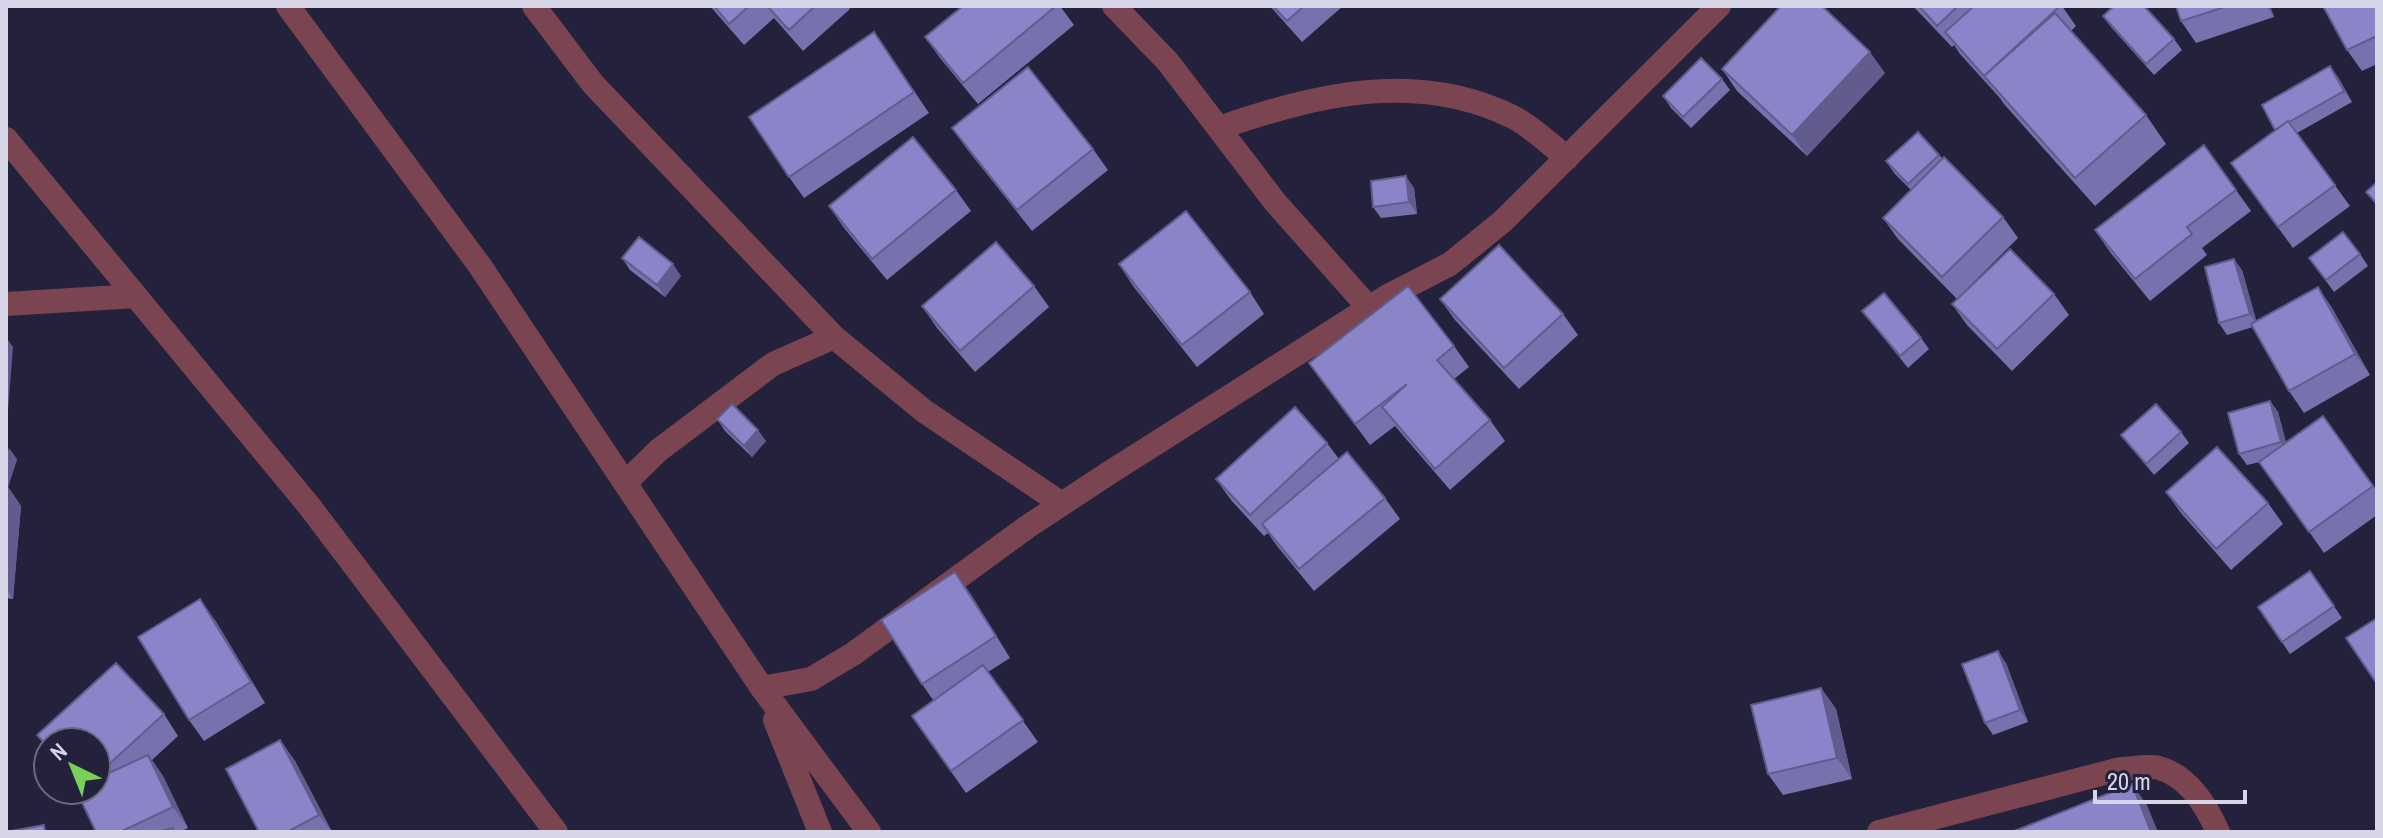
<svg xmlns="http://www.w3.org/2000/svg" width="2383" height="838" font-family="'Archivo Narrow',sans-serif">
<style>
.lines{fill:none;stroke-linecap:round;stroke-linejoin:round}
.street{stroke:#7a4550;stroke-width:24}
.wall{fill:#7772ad}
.shaded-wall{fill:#615c8d}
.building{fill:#8a84c9;stroke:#615c8d;stroke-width:2}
</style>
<rect width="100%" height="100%" fill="#23213b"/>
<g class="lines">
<path class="street" d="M288 6 480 266 762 688 869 832
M534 6 593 84 834 337 924 411 1062 504
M1114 6 1168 62 1275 202 1369 308
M1219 128C1315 95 1416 69 1513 117 1532 127 1550 144 1567 158
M6 139 310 507 556 832
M6 304 136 296
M625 483 659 450 773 364 834 337
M762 688 811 679 853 654 1027 527 1109 473 1388 296 1450 264 1503 221 1719 6
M775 720 820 832
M1879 832 2120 769C2132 769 2148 765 2159 768 2188 776 2207 807 2218 832"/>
</g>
<path class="wall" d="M710 6H847L850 9 803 51 774 18 744 45Z
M963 6H1060L1074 25 978 104 940 58 925 37Z
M1270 6H1343L1302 42Z
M1913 6H2062L2076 26 2071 31 2146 115 2166 144 2095 206 2004 104 1999 97 1960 54 1954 45 1952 47Z
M2176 6H2270L2274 17 2196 43 2181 21Z
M2377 6V64L2362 71 2347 50Z
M2103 16 2174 39 2182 50 2154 75 2111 27Z
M874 32 929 113 804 198 789 177Z
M1722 69 1885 73 1807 156 1737 91Z
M2338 77 2352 102 2297 133 2350 206 2293 248 2231 163 2276 130Z
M1722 79 1730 90 1691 128 1671 108 1663 96Z
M952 128 1093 149 1108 170 1032 231 967 149Z
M2204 145 2251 211 2202 248 2207 255 2150 301 2110 252 2095 230Z
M1939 155 2003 217 2018 238 1957 299 1898 239 1883 218 1911 190 1894 173 1886 161Z
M1414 188 1417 214 1381 218 1373 207Z
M956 190 971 211 887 280 844 228 829 206Z
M2360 254 2368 266 2334 292 2309 258Z
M622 258 681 276 665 297 630 270Z
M1119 264 1250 292 1264 314 1197 367 1133 286Z
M2242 270 2256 321 2318 287 2332 308 2370 375 2304 413 2289 391 2253 327 2227 335 2219 323Z
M1034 286 1049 307 975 372 937 328 922 306Z
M2054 294 2069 315 2012 371 1967 325 1952 304Z
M1440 299 1563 314 1578 335 1519 389 1455 320Z
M1862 311 1921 338 1929 349 1908 368Z
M1454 346 1469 367 1454 379 1490 420 1505 441 1450 490 1395 426 1370 445 1309 363Z
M2270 401 2278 412 2286 443 2323 416 2377 491V515L2324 553 2260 462 2247 465 2239 454Z
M717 419 766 441 752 457 725 431Z
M2181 432 2189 443 2154 475 2121 435Z
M1327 443 1339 459 1385 498 1400 519 1314 591 1277 546 1268 533 1264 536 1231 500 1216 479Z
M6 456 17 459 8 487 21 506 13 599 6 598Z
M2166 492 2268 503 2283 524 2231 570 2181 513Z
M2310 571 2342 618 2290 654 2258 607Z
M970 593 1010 658 988 672 1038 742 966 793 912 716 933 700 922 684Z
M215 620 265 703 204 741 189 720Z
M2006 663 2028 722 1993 735 1985 723Z
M1821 688 1836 709 1852 779 1783 795 1768 774Z
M164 714 178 736 152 760 163 776 188 828 180 832H96V742H48V750L37 735Z
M280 740 295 761 332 832H259Z"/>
<path class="shaded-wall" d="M2266 6H2270L2274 17Z
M1870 52 1885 73 1807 156 1792 135Z
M2330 66 2338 77 2352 102 2344 91Z
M1406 176 1414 188 1417 214 1409 202Z
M2234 259 2242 270 2258 326 2250 314Z
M673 264 681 276 665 297 657 285Z
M2318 287 2332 308 2370 375 2355 354Z
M6 337 13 347 7 423 6 421Z
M2270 401 2278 412 2289 453 2281 442Z
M758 430 766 441 752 457 744 446Z
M9 448 17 459 8 487 21 506 13 599 6 588V456Z
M955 572 970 593 1010 658 996 636Z
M200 599 215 620 265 703 251 682Z
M1998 651 2006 663 2028 722 2020 710Z
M1821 688 1836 709 1852 779 1837 758Z
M280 740 295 761 332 832 319 815Z
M148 755 163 776 188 828 173 807Z
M2132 784 2147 805 2158 832H2151Z"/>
<path class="building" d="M714 6H749L729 24Z
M767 6H815L789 30Z
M963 6H1056L963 83 925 37Z
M1273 6H1304L1287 21Z
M1781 6H1822L1870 52 1792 135 1722 69Z
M1919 6H1958L1937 26Z
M1974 6H2060L1984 76 1945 32Z
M2114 6H2144L2174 39 2146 64 2103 16Z
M2176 6H2228L2181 21Z
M2323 6H2377V36L2347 50Z
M2055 13 2146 115 2075 178 1984 76Z
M874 32 914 92 789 177 749 117Z
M1701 58 1722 79 1683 117 1663 96Z
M2330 66 2344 91 2289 122 2288 121 2275 130 2262 105Z
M1028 67 1093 149 1017 210 952 128Z
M2288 121 2335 185 2278 227 2231 163Z
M1918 132 1939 155 1908 184 1886 161Z
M913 137 956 190 872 259 829 206Z
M2204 145 2236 190 2187 227 2192 234 2135 279 2095 230Z
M1944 157 2003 217 1942 277 1883 218Z
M1406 176 1409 202 1373 207 1371 181Z
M2377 182V204L2366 192Z
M1186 211 1250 292 1182 345 1119 264Z
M2343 232 2360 254 2326 280 2309 258Z
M639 237 673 264 657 285 622 258Z
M996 242 1034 286 960 351 922 306Z
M1499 245 1563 314 1504 368 1440 299Z
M2010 249 2054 294 1997 349 1952 304Z
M2234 259 2250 314 2219 323 2205 267Z
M1408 286 1454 346 1437 360 1490 420 1435 469 1382 407 1407 384 1355 424 1309 363Z
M2318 287 2355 354 2289 391 2251 324Z
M1884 293 1921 338 1900 356 1862 311Z
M2270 401 2281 442 2239 454 2228 413Z
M732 404 758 430 744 446 717 419Z
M2156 404 2181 432 2146 464 2121 435Z
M1295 407 1327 443 1250 515 1216 479Z
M2323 416 2373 486 2309 532 2259 462Z
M2217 447 2268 503 2216 549 2166 492Z
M1347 452 1385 498 1299 569 1262 524Z
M2310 571 2334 606 2282 642 2258 607Z
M955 572 996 636 922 684 881 620Z
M200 599 251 682 189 720 138 637Z
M2377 618V684L2346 638Z
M1998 651 2020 710 1985 723 1962 664Z
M116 663 164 714 96 776V742H48V747L37 735Z
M983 665 1023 720 951 771 912 716Z
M1821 688 1837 758 1768 774 1751 705Z
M280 740 319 815 287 832H259L226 769Z
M148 755 173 807 120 832H96L76 790H96V779Z
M2132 784 2151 832H2012Z
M44 825 45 832H6Z
M173 828 174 832H157Z"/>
<rect width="2383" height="838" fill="none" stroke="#d7d6e8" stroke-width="16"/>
<g transform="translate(72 766) rotate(317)"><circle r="38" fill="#23213b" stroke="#6b6980" stroke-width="2"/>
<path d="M0-6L14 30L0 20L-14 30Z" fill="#79d157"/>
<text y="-12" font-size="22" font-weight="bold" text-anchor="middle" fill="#d7d6e8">N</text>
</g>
<path d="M2095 790v12h150v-12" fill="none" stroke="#d7d6e8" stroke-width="4"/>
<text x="2107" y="790" font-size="24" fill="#d7d6e8" stroke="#23213b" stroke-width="6" paint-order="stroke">20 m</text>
</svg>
